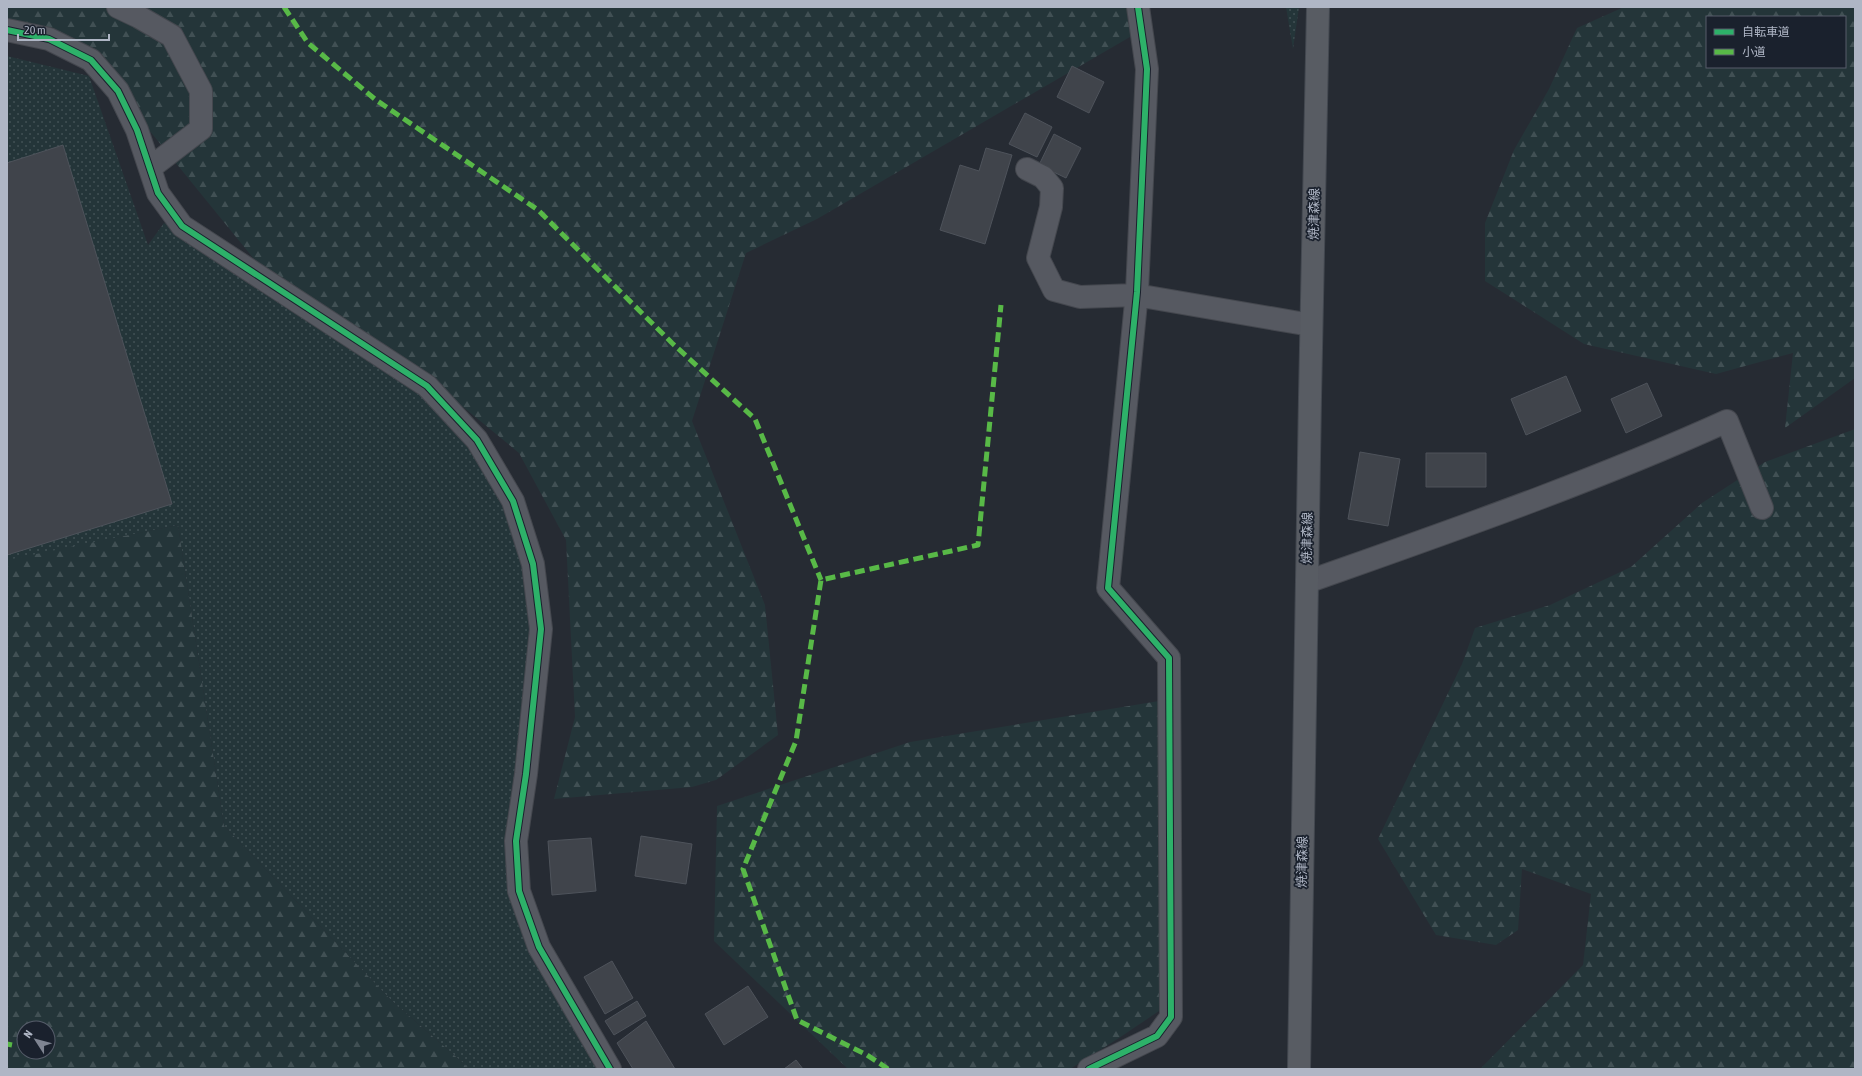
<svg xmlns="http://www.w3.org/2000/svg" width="1862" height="1076" font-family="'Asap Condensed','Noto Sans JP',sans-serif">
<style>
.grass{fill:url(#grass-dots)}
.forest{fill:url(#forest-firs);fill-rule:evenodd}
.building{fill:#40444b;stroke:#4e535b}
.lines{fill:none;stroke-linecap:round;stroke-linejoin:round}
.minor-casing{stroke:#44474e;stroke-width:24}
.major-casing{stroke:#434850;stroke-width:24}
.minor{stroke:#565961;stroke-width:22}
.major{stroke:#585c63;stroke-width:22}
.quiet{stroke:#58b947;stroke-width:5;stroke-dasharray:10 5;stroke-linecap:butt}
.cycleway-casing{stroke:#1a212d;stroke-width:8}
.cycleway{stroke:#2db169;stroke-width:6}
.labels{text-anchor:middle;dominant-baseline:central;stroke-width:3.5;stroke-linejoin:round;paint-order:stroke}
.street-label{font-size:13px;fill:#afb6c5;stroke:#1a212d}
</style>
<defs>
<pattern id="grass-dots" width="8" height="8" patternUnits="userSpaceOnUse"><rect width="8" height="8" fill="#243539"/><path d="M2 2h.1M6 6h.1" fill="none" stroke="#415054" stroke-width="1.8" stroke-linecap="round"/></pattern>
<pattern id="forest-firs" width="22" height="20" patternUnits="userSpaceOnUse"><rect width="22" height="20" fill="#243539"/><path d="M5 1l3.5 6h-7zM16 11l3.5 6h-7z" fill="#415054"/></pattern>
</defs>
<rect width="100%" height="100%" fill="#262b33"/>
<path class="grass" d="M1286 7H1299L1293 49Z
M7 56 89 76 148 245 164 223 420 382 494 478 523 552 539 647 515 899 596 1069H470L392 1001 224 826 178 525 7 561Z"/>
<path class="forest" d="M7 7H1136L1142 30 817 219 746 253 692 421 765 605 778 735 716 780 692 787 554 799 575 717 566 540 519 453 395 351 330 314 258 264 92 60 7 37Z
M1624 7H1855V378L1785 428 1793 353 1716 374 1584 344 1485 281V223L1514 150 1549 89 1577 28ZM1707 17H1845V67H1707Z
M1855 429V1069H1480L1583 965 1591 894 1522 869 1518 930 1496 945 1436 935 1378 839 1462 664 1475 628 1550 605 1631 567 1702 503 1765 462Z
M178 525 224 826 392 1001 470 1069H7V560ZM24 1028H48V1052H24Z
M1159 701 1162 1009 1119 1038 1070 1069H848L714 941 717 806 910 742Z"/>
<path class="building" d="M1072 66 1104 82 1089 113 1057 97Z
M1025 113 1052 127 1037 157 1009 144Z
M1054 134 1081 148 1066 178 1039 165Z
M63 145 172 504 7 555V163Z
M986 148 1012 155 985 244 940 230 960 165 979 171Z
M1566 376 1581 411 1526 435 1511 399Z
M1647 383 1662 416 1626 433 1611 399Z
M1360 452 1400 459 1388 526 1348 519Z
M1426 453H1486V487H1426Z
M641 836 692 844 686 884 635 876Z
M591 838 596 891 552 895 548 841Z
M612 961 633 998 605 1014 584 977Z
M748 986 768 1017 724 1045 705 1014Z
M637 1001 646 1016 614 1035 605 1021Z
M646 1021 675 1069H633L617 1043Z
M796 1060 803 1069H784Z"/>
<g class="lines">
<defs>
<path id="minor" d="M118 7 139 17 172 36 201 91V129L150 168
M7 30 49 39 91 60 118 91 137 130 158 193 182 226 427 386 477 440 513 501 533 564 541 629 526 774 516 841 519 891 539 947 610 1069
M1027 169 1043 177 1052 188 1051 207 1038 258 1054 290 1080 297 1136 295 1311 325
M1307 582C1448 532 1590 483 1727 421L1762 508
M1089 1069 1157 1036 1171 1017 1169 658 1108 588 1137 292 1147 69 1138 7"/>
<path id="major" d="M1299 1069 1310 397 1318 7"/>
</defs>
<use href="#minor" class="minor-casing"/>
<use href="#major" class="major-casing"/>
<use href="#minor" class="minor"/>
<use href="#major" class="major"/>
<path class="quiet" d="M284 7 308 43 376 100 538 210 672 343 755 419 821 580
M7 1044 12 1045
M888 1069 867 1055 797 1020 743 869 796 741 821 580 978 545 1001 305"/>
<defs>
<path id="cycleway" d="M7 30 49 39 91 60 118 91 137 130 158 193 182 226 427 386 477 440 513 501 533 564 541 629 526 774 516 841 519 891 539 947 610 1069
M1089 1069 1157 1036 1171 1017 1169 658 1108 588 1137 292 1147 69 1138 7"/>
</defs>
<use href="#cycleway" class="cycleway-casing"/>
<use href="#cycleway" class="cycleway"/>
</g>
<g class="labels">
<g class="street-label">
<text transform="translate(1314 214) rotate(-89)">焼津森線</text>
<text transform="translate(1307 538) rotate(-89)">焼津森線</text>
<text transform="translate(1302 862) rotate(-89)">焼津森線</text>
</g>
</g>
<rect width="1862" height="1076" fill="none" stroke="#afb6c5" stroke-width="16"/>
<rect x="1706" y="16" width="140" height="52" fill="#1a212d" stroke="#565d6a"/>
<rect x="1714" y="29" width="20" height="6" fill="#2db169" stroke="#565d6a"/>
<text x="1742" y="36" font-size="12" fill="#afb6c5">自転車道</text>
<rect x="1714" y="49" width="20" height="6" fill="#58b947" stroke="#565d6a"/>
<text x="1742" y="56" font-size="12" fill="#afb6c5">小道</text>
<g transform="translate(36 1040) rotate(306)"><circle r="19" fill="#1a212d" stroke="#565d6a"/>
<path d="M0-3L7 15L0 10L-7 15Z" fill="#7f8592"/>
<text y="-6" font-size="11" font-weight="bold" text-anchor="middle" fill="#afb6c5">N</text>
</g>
<path d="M18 34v6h91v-6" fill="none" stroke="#afb6c5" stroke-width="2"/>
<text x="24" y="34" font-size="12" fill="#afb6c5" stroke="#1a212d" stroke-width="3" paint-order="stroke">20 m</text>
</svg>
